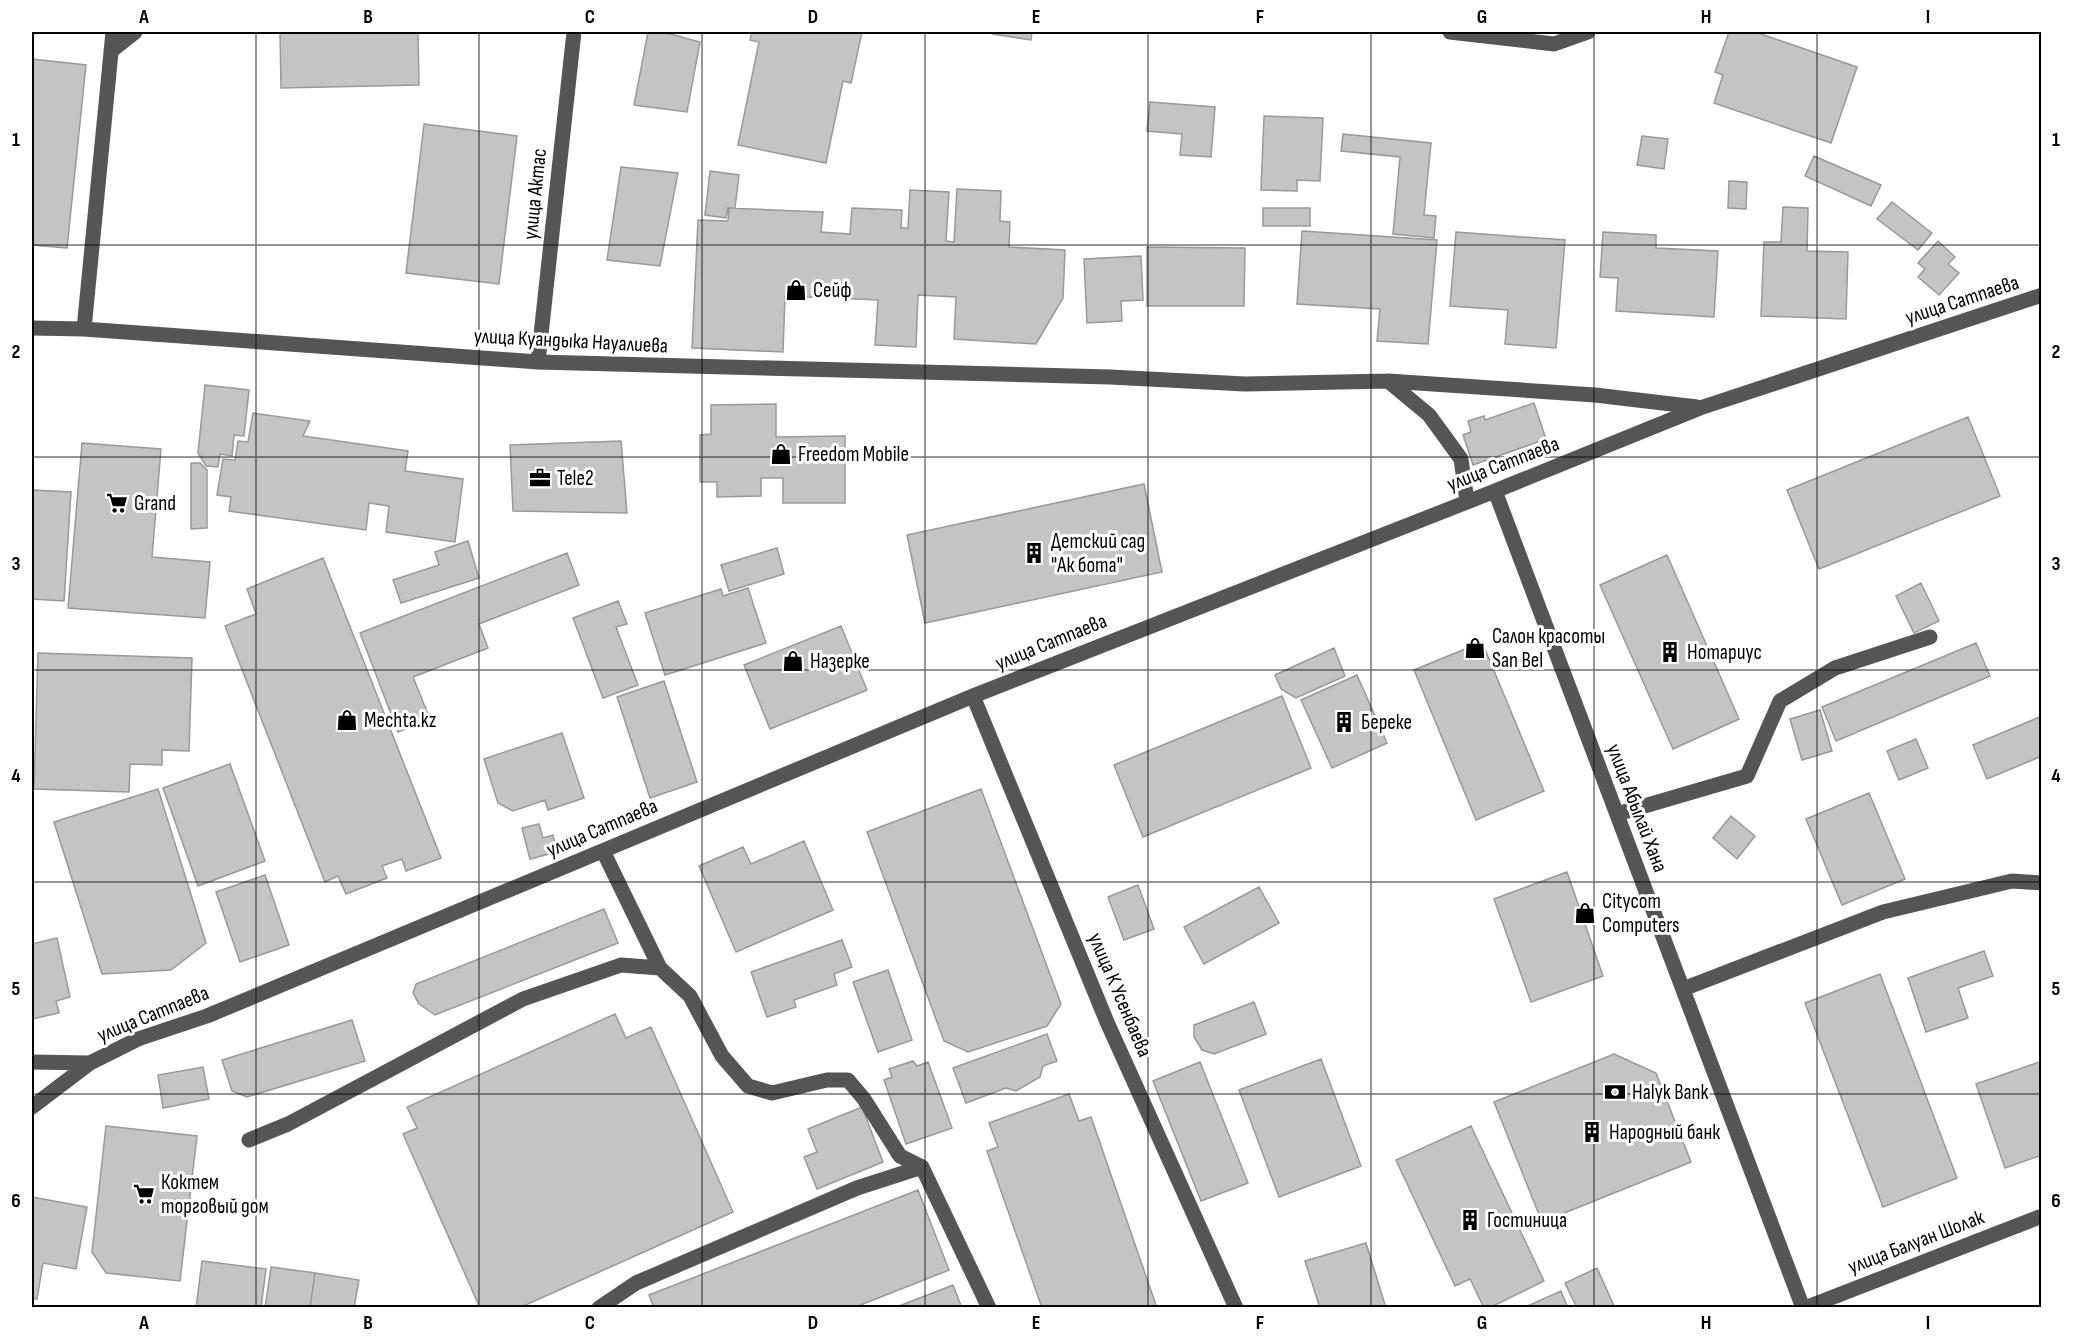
<svg xmlns="http://www.w3.org/2000/svg" width="2073" height="1339" font-family="'Sofia Sans Condensed',sans-serif">
<style>
.building{fill:#c4c4c4;stroke:#999;stroke-width:1.5}
.lines{fill:none;stroke-linecap:round;stroke-linejoin:round}
.minor{stroke:#555;stroke-width:15}
.grid{fill:none;stroke:#000;stroke-width:1.5;stroke-opacity:0.55}
.labels{text-anchor:middle;dominant-baseline:central;stroke-width:6;stroke-linejoin:round;paint-order:stroke}
.street-label{font-size:21px;fill:#000;stroke:#fff}
.poi-label{font-size:21px;fill:#000;stroke:#fff;text-anchor:start}
.neatline{fill:none;stroke:#000;stroke-width:2}
.grid-label{font-size:20px;text-anchor:middle;font-weight:bold;fill:#000}
</style>
<rect width="100%" height="100%" fill="#fff"/>
<path class="building" d="M280 32H418L419 85 281 88Z
M648 32H663L700 42 687 112 634 105Z
M752 32H862L851 83 843 81 826 163 738 145 759 42 750 40Z
M993 32H1032L1031 40 993 34Z
M1729 32H1755L1857 67 1831 143 1714 103 1723 75 1715 72Z
M32 59 86 65 67 248 32 245Z
M1150 102 1215 107 1211 157 1180 155 1182 134 1147 131Z
M1264 116 1323 118 1320 181 1297 180V191L1261 190Z
M424 124 517 136 499 284 406 273Z
M1343 134 1431 143 1424 215 1436 216 1434 238 1393 234 1400 157 1341 151Z
M1642 136 1668 139 1664 169 1637 165Z
M1814 156 1881 185 1871 206 1805 176Z
M621 167 678 173 660 266 607 260Z
M710 171 739 175 735 208H728L726 218 705 215Z
M1729 181 1747 182 1746 209 1728 208Z
M957 189 1001 191 1000 221 1010 222 1009 247 1065 250 1063 298 1036 344 954 339 956 297 918 295 916 347 875 345 878 300 785 296 783 352 692 348 698 220 728 221 729 208 823 212 821 232 850 234 852 208 902 210 901 228H908L910 190 949 192 946 241 954 242Z
M1892 202 1932 233 1918 250 1877 219Z
M1783 207 1808 208 1807 251 1848 252 1846 319 1761 316 1764 242H1781Z
M1263 208H1310V226H1263Z
M1302 231 1437 240 1428 344 1377 341 1380 309 1297 304Z
M1456 232 1565 240 1556 348 1505 344 1508 310 1450 306Z
M1603 232 1656 235V248L1718 251 1714 317 1616 311 1618 278 1600 277Z
M1938 241 1955 257 1948 264 1959 273 1939 295 1918 277 1925 269 1918 263Z
M1147 247 1245 248 1244 306H1147Z
M1141 256 1143 300 1121 301 1122 321 1087 323 1084 259Z
M205 385 249 390 244 436 234 435 232 456 220 454 218 467 206 466 198 453Z
M1534 403 1546 439 1473 465 1463 435 1471 432 1468 421 1484 416 1485 420Z
M776 404V437L845 436V503H783V478H761V496L717 497V482H700V435L711 434V405Z
M253 413 310 421 303 436 408 451 405 471 463 479 455 542 386 532 389 506 369 503 366 530 229 511 231 497 217 495 223 459 235 460 238 441 248 442Z
M1968 417 2000 496 1819 569 1787 490Z
M621 441 627 513 513 511 510 445Z
M82 443 161 449 152 557 210 562 205 618 68 608Z
M191 463H200L207 470V528L191 529Z
M1144 484 1162 572 925 623 907 535Z
M33 490 71 492 64 601 32 599Z
M468 541 479 578 401 603 393 580 439 565 435 552Z
M777 548 784 574 729 591 721 565Z
M567 553 579 585 479 624 488 648 413 677 430 719 398 732 360 633Z
M1667 555 1739 719 1673 749 1600 585Z
M323 558 441 858 406 871 402 859 382 866 387 878 346 894 338 876 325 882 225 626 256 614 247 589Z
M1921 583 1939 621 1914 633 1896 596Z
M748 588 766 643 665 675 645 613 721 589 723 596Z
M618 601 627 624 616 627 638 685 603 698 573 618Z
M841 626 867 690 770 729 744 665Z
M1482 642 1544 791 1476 820 1414 670Z
M1976 643 1990 676 1836 741 1822 707Z
M1334 648 1345 676 1296 698 1281 689 1275 675Z
M38 653 192 658 189 751 162 750V765L130 764 129 792 34 789Z
M1357 675 1387 743 1332 768 1301 700Z
M664 681 697 782 650 798 617 697Z
M1282 696 1311 768 1143 837 1114 765Z
M1820 710 1832 751 1802 760 1790 719Z
M2042 716V756L1987 779 1973 745Z
M562 733 584 798 548 810 545 800 513 811 498 803 484 759Z
M1916 739 1928 768 1899 780 1887 751Z
M230 764 265 861 198 886 163 788Z
M158 789 206 943 171 970 102 974 54 822Z
M981 789 1061 1004 1047 1026 968 1052 944 1041 867 832Z
M1869 793 1905 879 1842 905 1806 819Z
M1731 816 1755 836 1737 859 1713 838Z
M539 824 543 838 553 835 557 852 530 859 522 828Z
M804 841 833 910 736 952 699 866 743 847 751 864Z
M1567 872 1603 976 1531 1002 1494 899Z
M265 875 289 945 240 962 216 892Z
M1138 885 1154 929 1124 940 1108 897Z
M1259 887 1279 923 1204 964 1184 927Z
M604 909 618 943 435 1015 419 1004 413 993 416 984Z
M57 938 70 997 56 1001 59 1013 32 1019V944Z
M842 940 852 967 834 974 837 985 794 1000 796 1007 767 1017 751 972Z
M1984 951 1993 976 1958 988 1968 1018 1926 1032 1908 978Z
M888 970 912 1040 878 1052 853 982Z
M1880 974 1957 1178 1883 1207 1805 1003Z
M1254 1002 1266 1034 1214 1054 1202 1050 1194 1037V1025Z
M615 1014 626 1038 651 1027 733 1212 519 1308H480L403 1134 417 1128 407 1107Z
M352 1020 365 1061 247 1097 232 1091 222 1060Z
M1047 1034 1057 1061 1043 1066 1040 1077 1016 1091 1006 1088 966 1103 953 1068Z
M1614 1054 1656 1073 1691 1162 1542 1222 1494 1102Z
M1321 1059 1361 1166 1279 1197 1239 1090Z
M913 1061 917 1066 928 1062 952 1128 906 1144 884 1080 892 1077 889 1069Z
M2042 1061V1155L2005 1168 1976 1084Z
M1200 1062 1248 1183 1201 1201 1153 1081Z
M203 1067 209 1099 163 1108 158 1075Z
M1069 1094 1079 1121 1091 1117 1157 1308H1042L987 1151 998 1147 989 1123Z
M862 1107 883 1162 817 1189 804 1157 817 1152 808 1129Z
M106 1126 197 1136 180 1281 106 1273 92 1252Z
M1471 1126 1544 1281 1489 1308H1484L1470 1279 1455 1286 1396 1160Z
M918 1190 949 1270 853 1308H654L649 1295Z
M32 1197 87 1207 76 1269 43 1263 37 1299 32 1298Z
M1366 1243 1386 1308H1320L1305 1261Z
M202 1261 266 1269 261 1308H196Z
M271 1267 315 1273 310 1308H265Z
M1597 1268 1615 1308H1577L1565 1283Z
M315 1273 359 1280 354 1308H310Z
M953 1285 962 1308H894Z
M1561 1291 1568 1308H1523Z"/>
<g class="lines">
<path class="minor" d="M1450 32 1554 44 1588 32
M111 51 135 32
M32 328 84 329 538 362 1110 377 1245 384 1388 381 1595 395 1697 407
M84 329 113 32
M538 362 574 32
M1388 381 1429 415 1461 459 1467 501
M1495 491 1803 1308
M973 696 1107 1022 1236 1308
M1617 814 1747 776 1780 701 1835 668 1930 637
M603 851 660 968
M1683 989 1883 912 2012 881 2042 883
M32 1062 90 1063
M32 1107 90 1063 138 1039 207 1016 973 696 1495 491 1700 408 2042 295
M249 1140 288 1124 523 999 621 965 660 968 690 996 722 1056 748 1086 772 1093 827 1080H848L864 1099 900 1156 922 1167 989 1308
M599 1308 636 1283 857 1188 922 1167
M1805 1308 2042 1216"/>
</g>
<path class="grid" d="M256 32V1308M479 32V1308M702 32V1308M925 32V1308M1148 32V1308M1371 32V1308M1594 32V1308M1817 32V1308M32 245H2042M32 457H2042M32 670H2042M32 882H2042M32 1094H2042"/>
<defs>
<symbol id="shop-bare" viewBox="-9 -9 18 18"><path d="M-5-2.5h2.3a2.7 3.5 0 0 1 5.4 0H5L5.5 6h-11ZM-1.5-2.5h3a1.5 2.3 0 0 0-3 0Z" fill="#000" stroke="#fff" stroke-width="2.5" paint-order="stroke"/></symbol>
<symbol id="office-bare" viewBox="-9 -9 18 18"><path d="M-6-3h4V-5.5h4V-3h4V5H-6ZM-1-4.5V-3h2v-1.5ZM-6 0V1H6V0Z" fill="#000" stroke="#fff" stroke-width="2.5" paint-order="stroke"/></symbol>
<symbol id="supermarket-bare" viewBox="-9 -9 18 18"><path d="M-6-5.5h2.5l.6 2H6L4.5 2H-2.5L-4.4-4H-6ZM-1.5 3.2a1.3 1.3 0 1 0 .1 0ZM3 3.2a1.3 1.3 0 1 0 .1 0Z" fill="#000" stroke="#fff" stroke-width="2.5" paint-order="stroke"/></symbol>
<symbol id="building-bare" viewBox="-9 -9 18 18"><path d="M-4-6H4V6H1V3H-1V6H-4ZM-2.5-4.3h1.7v1.8h-1.7ZM.8-4.3h1.7v1.8H.8ZM-2.5-1h1.7V.8h-1.7ZM.8-1h1.7V.8H.8Z" fill="#000" stroke="#fff" stroke-width="2.5" paint-order="stroke"/></symbol>
<symbol id="bank-bare" viewBox="-9 -9 18 18"><path d="M-6-4H6V4H-6ZM0-2.3a2.3 2.3 0 1 0 0 4.6a2.3 2.3 0 1 0 0-4.6Z" fill="#000" stroke="#fff" stroke-width="2.5" paint-order="stroke"/></symbol>
</defs>
<g fill-rule="evenodd">
<use href="#shop-bare" x="781" y="275" width="30" height="30"/>
<use href="#shop-bare" x="766" y="439" width="30" height="30"/>
<use href="#office-bare" x="525" y="463" width="30" height="30"/>
<use href="#supermarket-bare" x="102" y="488" width="30" height="30"/>
<use href="#building-bare" x="1019" y="538" width="30" height="30"/>
<use href="#shop-bare" x="1460" y="633" width="30" height="30"/>
<use href="#building-bare" x="1655" y="637" width="30" height="30"/>
<use href="#shop-bare" x="778" y="646" width="30" height="30"/>
<use href="#shop-bare" x="332" y="705" width="30" height="30"/>
<use href="#building-bare" x="1329" y="707" width="30" height="30"/>
<use href="#shop-bare" x="1570" y="898" width="30" height="30"/>
<use href="#bank-bare" x="1600" y="1077" width="30" height="30"/>
<use href="#building-bare" x="1577" y="1117" width="30" height="30"/>
<use href="#supermarket-bare" x="129" y="1179" width="30" height="30"/>
<use href="#building-bare" x="1455" y="1205" width="30" height="30"/>
</g>
<g class="labels">
<g class="street-label">
<text transform="translate(535 194) rotate(-84)">улица Актас</text>
<text transform="translate(1962 300) rotate(-18)">улица Сатпаева</text>
<text transform="translate(571 341) rotate(3)">улица Куандыка Науалиева</text>
<text transform="translate(1503 464) rotate(-21)">улица Сатпаева</text>
<text transform="translate(1051 642) rotate(-22)">улица Сатпаева</text>
<text transform="translate(1637 808) rotate(69)">улица Абылай Хана</text>
<text transform="translate(602 828) rotate(-23)">улица Сатпаева</text>
<text transform="translate(1120 995) rotate(67)">улица К Усенбаева</text>
<text transform="translate(153 1014) rotate(-22)">улица Сатпаева</text>
<text transform="translate(1916 1242) rotate(-21)">улица Балуан Шолак</text>
</g>
<g class="poi-label">
<text x="813" y="290">Сейф</text>
<text x="798" y="454">Freedom Mobile</text>
<text x="557" y="478">Tele2</text>
<text x="134" y="503">Grand</text>
<text x="1051" y="541">Детский сад<tspan x="1051" dy="24">"Ак бота"</tspan></text>
<text x="1492" y="636">Салон красоты<tspan x="1492" dy="24">San Bel</tspan></text>
<text x="1687" y="652">Нотариус</text>
<text x="810" y="661">Назерке</text>
<text x="364" y="720">Mechta.kz</text>
<text x="1361" y="722">Береке</text>
<text x="1602" y="901">Citycom<tspan x="1602" dy="24">Computers</tspan></text>
<text x="1632" y="1092">Halyk Bank</text>
<text x="1609" y="1132">Народный банк</text>
<text x="161" y="1182">Коктем<tspan x="161" dy="24">торговый дом</tspan></text>
<text x="1487" y="1220">Гостиница</text>
</g>
</g>
<rect width="2073" height="1339" fill="none" stroke="#ffffff" stroke-width="66"/>
<rect x="33" y="33" width="2007" height="1273" class="neatline"/>
<g class="grid-label">
<text x="144" y="23">A</text>
<text x="368" y="23">B</text>
<text x="590" y="23">C</text>
<text x="813" y="23">D</text>
<text x="1036" y="23">E</text>
<text x="1260" y="23">F</text>
<text x="1482" y="23">G</text>
<text x="1706" y="23">H</text>
<text x="1928" y="23">I</text>
<text x="16" y="146">1</text>
<text x="2056" y="146">1</text>
<text x="16" y="358">2</text>
<text x="2056" y="358">2</text>
<text x="16" y="570">3</text>
<text x="2056" y="570">3</text>
<text x="16" y="782">4</text>
<text x="2056" y="782">4</text>
<text x="16" y="995">5</text>
<text x="2056" y="995">5</text>
<text x="16" y="1207">6</text>
<text x="2056" y="1207">6</text>
<text x="144" y="1329">A</text>
<text x="368" y="1329">B</text>
<text x="590" y="1329">C</text>
<text x="813" y="1329">D</text>
<text x="1036" y="1329">E</text>
<text x="1260" y="1329">F</text>
<text x="1482" y="1329">G</text>
<text x="1706" y="1329">H</text>
<text x="1928" y="1329">I</text>
</g>
</svg>
